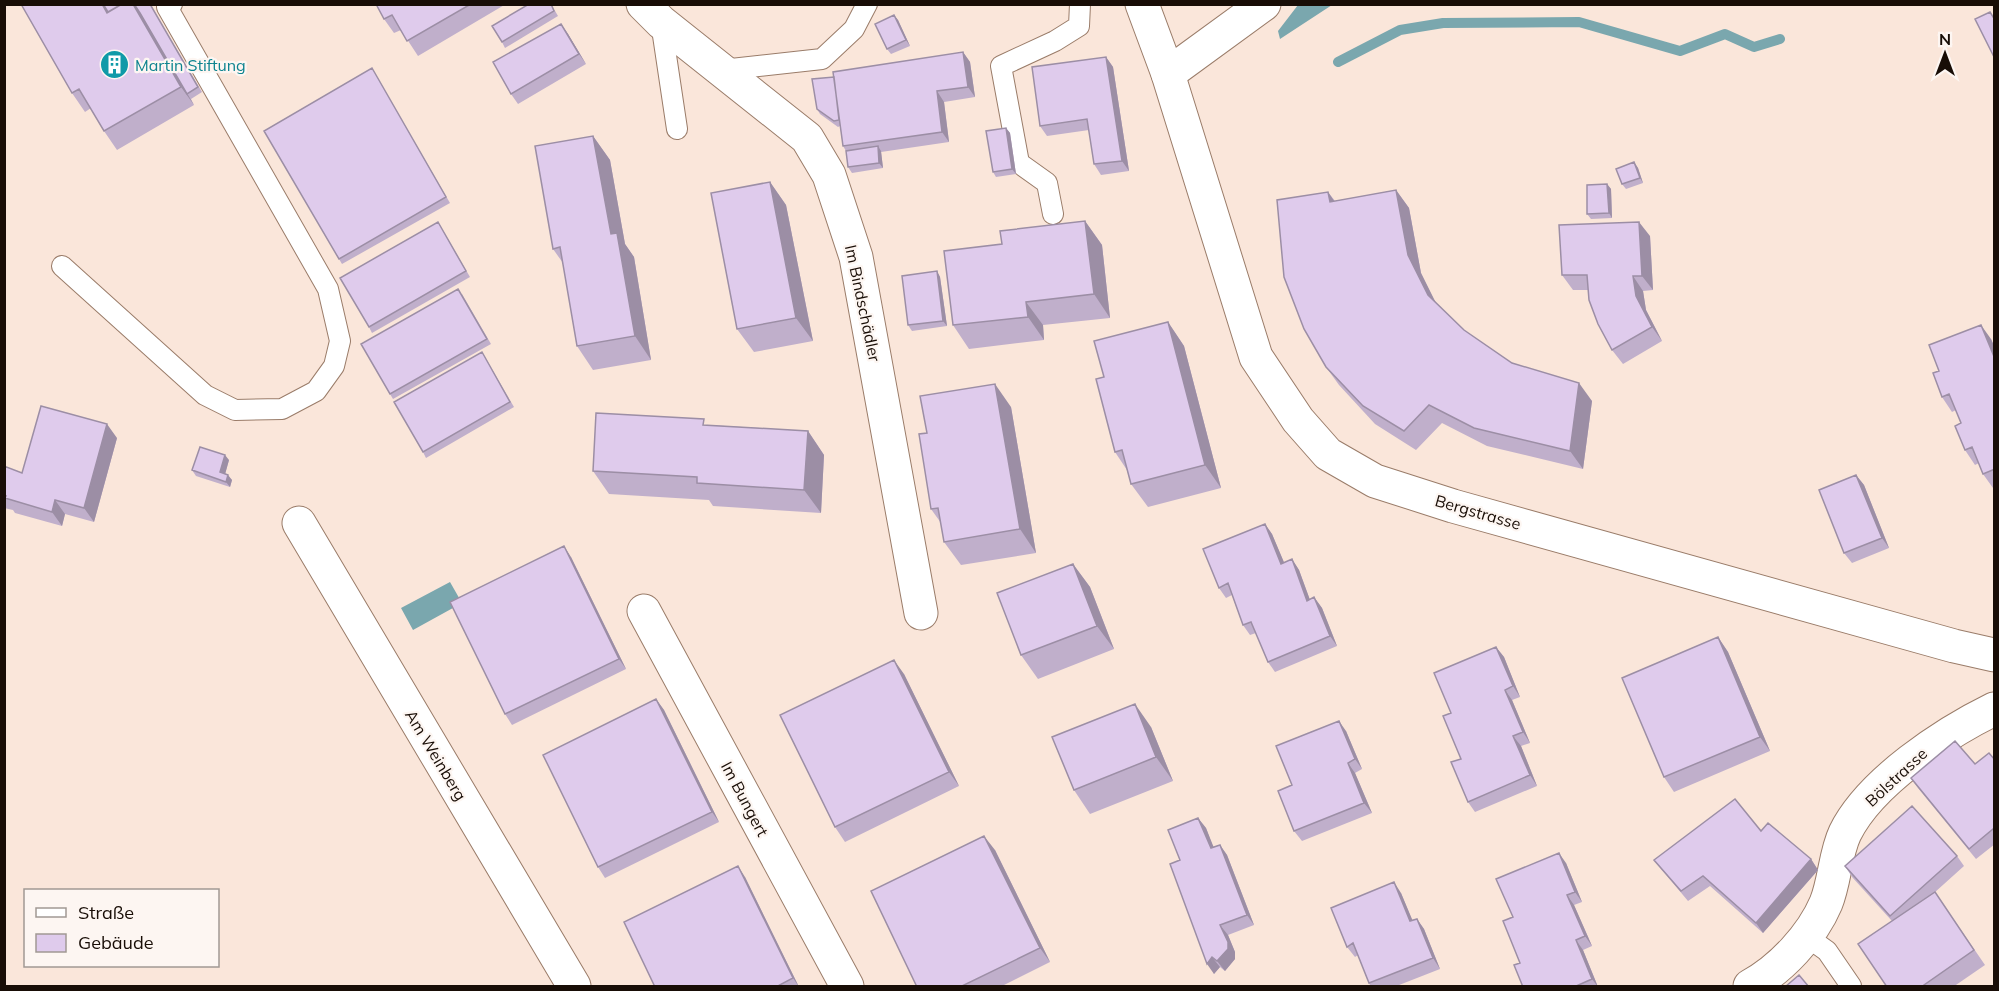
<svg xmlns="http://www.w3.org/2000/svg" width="1999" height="991" font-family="Mulish,sans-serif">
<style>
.water{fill:#7aa7ae}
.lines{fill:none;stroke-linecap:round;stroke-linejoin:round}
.stream{stroke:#7aa7ae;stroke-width:10}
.service-casing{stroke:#9a7c69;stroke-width:22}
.minor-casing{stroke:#9a7c69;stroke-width:35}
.tertiary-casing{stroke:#9a7c69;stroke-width:35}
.service{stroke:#fff;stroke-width:20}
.minor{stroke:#fff;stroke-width:33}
.tertiary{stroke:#fff;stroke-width:33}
.wall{fill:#c0afcb}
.shaded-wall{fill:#9c8ea5}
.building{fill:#dfcbec;stroke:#9c8ea5;stroke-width:1.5}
.labels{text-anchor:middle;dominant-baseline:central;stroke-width:4.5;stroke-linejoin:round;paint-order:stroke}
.culture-label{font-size:16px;fill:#0d838f;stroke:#fdf6f2;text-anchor:start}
.street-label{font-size:16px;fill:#180d06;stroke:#fdf6f2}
</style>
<rect width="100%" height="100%" fill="#fae6da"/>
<path class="water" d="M1298 5H1332L1280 39 1278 31Z
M450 582 462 603 413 630 401 608Z"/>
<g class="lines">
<path class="stream" d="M1338 62 1400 30 1443 23 1579 22 1680 51 1725 34 1754 47 1780 39"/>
<defs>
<path id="service" d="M661 22 677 129
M722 70 822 59 854 29 867 4
M1053 214 1047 183 1019 163 1001 66 1055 41 1079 26 1080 4
M62 266 205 395 235 410 282 409 316 391 334 366 340 341 328 289 167 7 172 4
M1806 936 1827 951 1851 986"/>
<path id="minor" d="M643 4 661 22 807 138 829 175 856 257 921 613
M1168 74 1264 4
M299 523 574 986
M644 611 847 986
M1750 986C1781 969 1812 936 1826 903 1835 881 1835 854 1845 833 1870 782 1945 733 1994 709"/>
<path id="tertiary" d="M1142 4 1168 74 1256 357 1298 420 1328 454 1375 481 1453 506 1954 646 1994 655"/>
</defs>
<use href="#service" class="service-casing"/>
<use href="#minor" class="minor-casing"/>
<use href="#tertiary" class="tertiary-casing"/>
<use href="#service" class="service"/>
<use href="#minor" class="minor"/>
<use href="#tertiary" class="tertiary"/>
</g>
<path class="wall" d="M150 4 202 92 191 99 194 105 117 150 104 131 91 108 85 112 72 93Z
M376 4H506L418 56 401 30 394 33 384 19Z
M551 4 558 16 505 48 502 42Z
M894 15 898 20 910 46 891 54 887 49Z
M561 24 568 34 586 64 518 104 511 94Z
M963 52 970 62 975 97 944 102 949 142 881 152 883 168 852 173 848 167 846 151 843 146 840 126 838 127 820 114 817 109Z
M1106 57 1113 67 1129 171 1101 175 1094 164 1089 130 1047 136 1040 126Z
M375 74 450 203 342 264 339 259Z
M1006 128 1010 133 1016 174 996 177 993 172Z
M593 136 610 160 625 244 634 257 651 360 593 370 577 346 563 263 553 249Z
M1634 162 1638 168 1643 183 1626 189 1622 184Z
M770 182 786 205 813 341 754 352 737 329Z
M1607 184 1611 189 1612 218 1591 219 1587 214Z
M1396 190 1409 208 1421 273 1435 302 1464 330 1512 363 1592 401 1583 469 1487 446 1442 423 1416 450 1375 424 1339 385 1326 367 1328 192 1335 201Z
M1085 221 1102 245 1110 318 1043 325 1044 340 969 349 953 325 1002 244Z
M438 222 470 277 372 333 369 327Z
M1650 236 1653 290 1643 291 1646 310 1662 341 1623 364 1612 350 1588 290H1573L1562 275Z
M937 271 940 277 947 326 912 331 908 325Z
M462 294 491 344 393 399 390 394Z
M1168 322 1184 346 1221 488 1148 507 1131 484 1127 470 1115 452 1104 377Z
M1991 339 1995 348V488H1993L1983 474 1979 463 1975 465 1965 450 1961 423 1956 410 1952 412 1942 397 1939 371Z
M485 357 514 407 426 458 423 452Z
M1011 407 1036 553 961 565 944 542 941 523 931 509 927 433Z
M708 425 808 431 824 455 821 513 713 506 709 500 609 494 593 471Z
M117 438 94 522 65 514 62 526 15 513 13 510 4 508V466L22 473Z
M229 460 225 474 232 480 230 487 196 476 192 470Z
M1856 475 1864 485 1889 548 1852 563 1844 553Z
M1265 524 1272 534 1284 563 1292 559 1299 570 1310 600 1314 597 1322 608 1337 646 1275 672 1268 662 1256 633 1250 635 1243 625 1232 595 1226 598 1219 588Z
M571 557 626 669 512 725 505 714Z
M1073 564 1090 587 1114 649 1038 679 1021 655Z
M1718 637 1728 652 1770 751 1674 792 1664 777Z
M1496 647 1504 657 1520 697 1512 700 1530 743 1521 746 1537 786 1475 812 1468 802 1461 759 1451 713Z
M904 674 959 786 845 842 835 827Z
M656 699 664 710 719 822 605 878 598 867Z
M1151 727 1173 781 1090 814 1074 790Z
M1346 731 1362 769 1355 773 1372 813 1302 841 1294 831 1292 785Z
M1995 760V844L1976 859 1918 788 1911 778Z
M1198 818 1206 828 1213 847 1220 845 1227 855 1254 925 1228 935 1235 952V959L1225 971 1220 967 1214 974 1180 860Z
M1761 831 1811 859 1818 870 1763 933 1710 886 1688 901 1662 870 1654 860Z
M995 850 1050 962 1000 987H917Z
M1957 856 1964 866 1934 893 1935 892 1985 965 1953 987H1887L1892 921 1852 877 1845 866Z
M1566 863 1582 902 1574 905 1592 946 1583 950 1598 987H1523L1520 963 1513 917Z
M745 877 799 987H655Z
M1401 893 1412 920 1417 919 1424 929 1440 969 1394 987H1371L1369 983 1358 955 1355 957 1347 947Z"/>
<path class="shaded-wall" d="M133 4 143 18 194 105 181 87Z
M894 15 898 20 910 46 906 40Z
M561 24 568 34 586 64 579 54Z
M963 52 970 62 975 97 968 87Z
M1106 57 1113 67 1129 171 1122 161Z
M937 91 944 102 949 142 942 132Z
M1006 128 1010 133 1016 174 1012 169Z
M593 136 610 160 625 244 634 257 651 360 635 336 611 234Z
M878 146 881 151 883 168 879 163Z
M1634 162 1638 168 1643 183 1640 178Z
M770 182 786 205 813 341 796 318Z
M1607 184 1611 189 1612 218 1609 213Z
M1396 190 1409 208 1421 273 1441 313 1428 295 1408 255Z
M1328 192 1341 211 1330 202Z
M1085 221 1102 245 1110 318 1094 294Z
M1639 222 1650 236 1653 290 1642 276Z
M937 271 940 277 947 326 943 321Z
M1633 276 1643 291 1646 310 1662 341 1652 327 1636 296Z
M1026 302 1043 325 1044 340 1028 317Z
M1168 322 1184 346 1221 488 1205 465Z
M1981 325 1991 339 1995 348V359Z
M1579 383 1592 401 1583 469 1570 451Z
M995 384 1011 407 1036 553 1020 529Z
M107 424 117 438 94 522 84 508Z
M808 431 824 455 821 513 804 490Z
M225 455 229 460 224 478 220 472Z
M228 475 232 480 230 487 226 482Z
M1856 475 1864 485 1889 548 1882 538Z
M55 500 65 514 62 526 52 512Z
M1265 524 1272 534 1289 574 1281 564Z
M564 546 571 557 626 669 619 659Z
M1292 559 1299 570 1314 611 1307 601Z
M1073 564 1090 587 1114 649 1097 626Z
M1314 597 1322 608 1337 646 1330 636Z
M1718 637 1728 652 1770 751 1760 737Z
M1496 647 1504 657 1520 697 1513 686Z
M894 660 904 674 959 786 949 772Z
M1505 690 1512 700 1530 743 1523 732Z
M656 699 664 710 719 822 712 812Z
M1135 704 1151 727 1173 781 1156 757Z
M1339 721 1346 731 1362 769 1355 759Z
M1513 736 1521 746 1537 786 1530 775Z
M1348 763 1355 773 1372 813 1364 803Z
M1198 818 1206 828 1218 858 1211 848Z
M984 836 995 850 1050 962 1040 948Z
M1220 845 1227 855 1254 925 1247 915Z
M1559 853 1566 863 1582 902 1575 892Z
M1811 859 1818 870 1763 933 1756 923Z
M738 866 745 877 799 987 793 978Z
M1394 882 1401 893 1417 931 1410 921Z
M1567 895 1574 905 1592 946 1585 936Z
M1417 919 1424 929 1440 969 1433 958Z
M1220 925 1228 935 1235 952V959L1225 971 1217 961Z
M1576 940 1583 950 1598 987 1592 979Z
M1212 957 1220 967 1214 974 1207 964Z"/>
<path class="building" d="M21 4H102L107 13 122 4H133L181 87 104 131 79 89 72 93Z
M103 4H122L108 12Z
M134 4H150L198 87 187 94 140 13Z
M376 4H471L407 41 392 15 384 19Z
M529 4H551L554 11 502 42 492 26Z
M1990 12 1995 20V59L1975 19Z
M894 15 906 40 887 49 875 24Z
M561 24 579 54 511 94 493 62Z
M963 52 968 87 937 91 942 132 843 146 833 72Z
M1106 57 1122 161 1094 164 1087 119 1040 126 1032 67Z
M372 68 446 197 339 259 264 131Z
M834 77 839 120 834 121 817 109 812 79Z
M1006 128 1012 169 993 172 986 131Z
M593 136 611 234 617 233 635 336 577 346 560 247 553 249 535 146Z
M878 146 879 163 848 167 846 151Z
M1634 162 1640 178 1622 184 1616 169Z
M770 182 796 318 737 329 711 193Z
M1607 184 1609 213 1587 214V185Z
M1396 190 1408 255 1428 295 1464 330 1512 363 1579 383 1570 451 1474 428 1429 405 1404 431 1363 406 1326 367 1304 329 1284 277 1277 200 1328 192 1330 202Z
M1085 221 1094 294 1026 302 1028 317 953 325 944 251 1002 244 1000 231Z
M438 222 466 271 369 327 340 278Z
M1639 222 1642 276H1633L1636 296 1652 327 1612 350 1598 324 1589 300 1587 275H1562L1559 225Z
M937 271 943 321 908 325 902 276Z
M458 289 487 339 390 394 361 344Z
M1168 322 1205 465 1131 484 1122 450 1115 452 1096 379 1104 377 1094 341Z
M1981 325 1995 359V469L1983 474 1972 447 1965 450 1955 426 1961 423 1949 394 1942 397 1933 373 1939 371 1929 345Z
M482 352 510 402 423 452 394 402Z
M995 384 1020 529 944 542 938 508 931 509 919 434 927 433 920 396Z
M41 406 107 424 84 508 55 500 52 512 5 498 6 496H4V466L22 473Z
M596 413 704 419 703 425 808 431 804 490 697 483V477L593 471Z
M200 447 225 455 220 472 228 475 226 482 192 470Z
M1856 475 1882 538 1844 553 1819 490Z
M1265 524 1281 564 1292 559 1307 601 1314 597 1330 636 1268 662 1251 622 1243 625 1228 583 1219 588 1203 549Z
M564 546 619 659 505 714 450 602Z
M1073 564 1097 626 1021 655 997 593Z
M1718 637 1760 737 1664 777 1622 678Z
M1496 647 1513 686 1505 690 1523 732 1513 736 1530 775 1468 802 1451 762 1461 759 1443 716 1451 713 1434 673Z
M894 660 949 772 835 827 780 715Z
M656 699 712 812 598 867 543 755Z
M1135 704 1156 757 1074 790 1052 737Z
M1339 721 1355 759 1348 763 1364 803 1294 831 1278 791 1292 785 1276 746Z
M1955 741 1975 764 1989 753 1995 760V831L1993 829 1969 849 1911 778Z
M1735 799 1761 831 1768 823 1811 859 1756 923 1703 876 1681 891 1654 860Z
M1912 806 1957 856 1890 916 1845 866Z
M1198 818 1211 848 1220 845 1247 915 1220 925 1228 942V949L1217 961 1212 957 1207 964 1170 864 1180 860 1168 830Z
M984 836 1040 948 960 987H917L871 891Z
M1559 853 1575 892 1567 895 1585 936 1576 940 1592 979 1574 987H1523L1514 965 1520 963 1503 921 1513 917 1496 879Z
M738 866 793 978 776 987H655L624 922Z
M1394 882 1410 921 1417 919 1433 958 1369 983 1353 943 1347 947 1331 908Z
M1935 892 1974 950 1921 987H1887L1858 944Z
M1799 975 1809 987H1785Z"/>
<defs>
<symbol id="building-disc" viewBox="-11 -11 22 22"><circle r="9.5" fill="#0f9aa8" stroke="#fdf6f2"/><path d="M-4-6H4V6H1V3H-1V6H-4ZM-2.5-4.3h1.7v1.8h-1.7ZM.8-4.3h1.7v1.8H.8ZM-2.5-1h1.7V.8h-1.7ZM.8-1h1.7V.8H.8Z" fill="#fff"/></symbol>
</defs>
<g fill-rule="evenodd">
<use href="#building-disc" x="98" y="48" width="33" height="33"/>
</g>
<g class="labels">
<g class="culture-label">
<text x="135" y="65">Martin Stiftung</text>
</g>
<g class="street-label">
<text transform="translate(863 303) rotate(78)">Im Bindschädler</text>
<text transform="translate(1478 512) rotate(16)">Bergstrasse</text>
<text transform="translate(436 755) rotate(59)">Am Weinberg</text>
<text transform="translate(1896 777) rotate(-43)">Bölstrasse</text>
<text transform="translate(745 799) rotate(62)">Im Bungert</text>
</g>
</g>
<rect width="1999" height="991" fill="none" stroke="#180d06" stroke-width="12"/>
<rect x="24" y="889" width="195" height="78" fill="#fdf6f2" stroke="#a19994" stroke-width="1.5"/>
<rect x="36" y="908" width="30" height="9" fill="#ffffff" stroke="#a19994" stroke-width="1.5"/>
<text x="78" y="919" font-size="18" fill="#180d06">Straße</text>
<rect x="36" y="934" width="30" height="18" fill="#dfcbec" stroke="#a19994" stroke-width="1.5"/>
<text x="78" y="949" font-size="18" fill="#180d06">Gebäude</text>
<g transform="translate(1945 54)" stroke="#fdf6f2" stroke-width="4.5" paint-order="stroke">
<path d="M0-4.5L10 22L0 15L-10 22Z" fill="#180d06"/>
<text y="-9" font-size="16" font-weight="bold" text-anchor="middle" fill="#180d06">N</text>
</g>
</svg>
